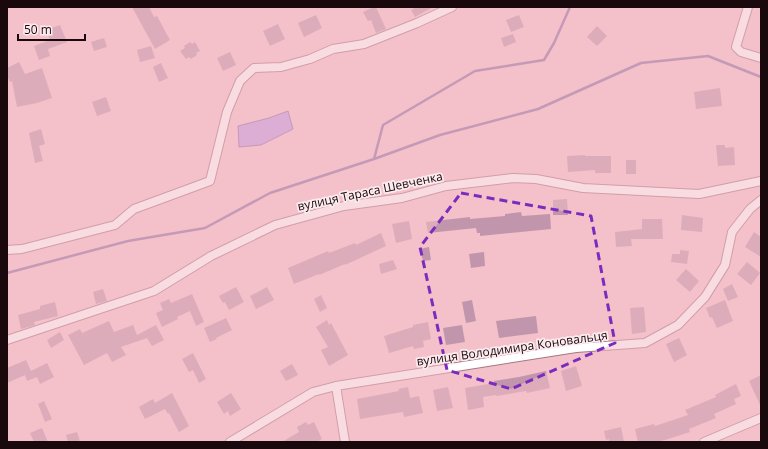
<svg xmlns="http://www.w3.org/2000/svg" width="768" height="449" font-family="'Open Sans',sans-serif">
<style>
.water{fill:#be98e4;stroke:#8c6da3}
.lines{fill:none;stroke-linecap:round;stroke-linejoin:round}
.stream{stroke:#8c6da3;stroke-width:2.5}
.building{fill:#c195ab}
.minor-casing{stroke:#a67780;stroke-width:10}
.minor{stroke:#fff;stroke-width:8}
.marked{fill:none;stroke:#7b2cbf;stroke-width:3;stroke-dasharray:8 5;stroke-linejoin:round}
.labels{text-anchor:middle;dominant-baseline:central;stroke-width:3.5;stroke-linejoin:round;paint-order:stroke}
.street-label{font-size:12px;fill:#19080c;stroke:#fdecef}
</style>
<rect width="100%" height="100%" fill="#f4c0c9"/>
<path class="water" d="M288 111 293 129 261 145 239 147 238 126 269 118Z"/>
<g class="lines">
<path class="stream" d="M374 159 440 135 538 109 641 63 708 56 761 77
M7 273 128 241 205 228 270 193 374 159 383 125 475 71 544 60 554 43 570 7"/>
</g>
<path class="building" d="M132 7H149L154 17 157 16 170 40 155 49Z
M374 7H376L386 29 376 33 371 20 368 21 363 12Z
M416 7H433L415 17 411 10Z
M316 15 322 28 304 37 298 23Z
M519 15 524 27 511 32 506 20Z
M278 24 285 39 270 46 263 31Z
M60 25 67 42 48 49 50 56 39 60 34 46 50 40 46 30Z
M597 26 607 36 597 46 587 37Z
M513 34 516 42 504 47 501 38Z
M104 38 107 47 94 51 91 42Z
M190 42 192 44 195 42 200 51 196 53 197 55 191 59 189 57 186 59 180 51 185 48 184 46Z
M151 46 155 58 140 62 137 50Z
M230 52 236 65 223 71 217 58Z
M19 62 25 74 42 68 52 98 37 103 17 107 12 81 10 82 7 76V68Z
M161 63 168 78 159 82 153 67Z
M720 88 722 106 696 109 694 92Z
M106 97 111 111 97 116 92 102Z
M41 129 45 144 39 146 43 161 35 163 29 133Z
M716 145H725V148L734 147 735 165 718 166Z
M585 155V156H611V173H595V170L568 172 567 156Z
M626 160H636V174H626Z
M567 199 568 215H553V200Z
M521 212 522 216 550 214 551 229 480 236V233H477L476 228 428 233 426 222 470 217V219L505 216V214Z
M682 215 703 218 702 232 681 230Z
M642 219H662L663 239H631L632 246 616 247 615 232 642 229Z
M409 221 412 239 396 243 392 224Z
M754 232 761 237V257L745 247Z
M381 233 386 246 345 265V264L319 275V274L294 284 288 268 328 251 329 253 355 243 356 245Z
M429 247 431 260 423 261 420 249Z
M680 250 689 251 687 264 671 262 672 254H680Z
M484 252 485 266 471 268 469 254Z
M393 260 397 269 381 274 379 264Z
M747 262 760 273 751 285 737 274Z
M686 269 699 281 690 292 676 280Z
M732 284 738 297 728 301 723 289Z
M236 287 244 302 229 310 225 302 223 303 219 296Z
M267 287 274 300 256 309 250 296Z
M103 289 107 301 96 304 93 292Z
M192 294 204 322 196 326 190 311 177 317 178 319 162 327 156 313 163 310 160 303 169 299 171 303Z
M321 295 327 308 320 312 314 299Z
M472 300 476 321 466 323 462 302Z
M725 300 733 321 717 328 712 317 710 318 706 308Z
M55 302 58 316 34 322 35 325 21 329 18 315 40 309V306Z
M644 307 646 332 632 334 630 308Z
M536 316 538 333 499 338 496 321Z
M226 318 232 330 216 338 217 339 210 342 204 328Z
M327 320 329 325 331 323 348 355 329 366 321 350 328 347 316 327Z
M109 321 114 332 133 325 137 335 156 325 164 340 152 346 147 338 121 347 126 355 112 362 107 353 84 365 68 335 80 329 82 333Z
M428 322 431 339 423 341 424 347 414 349 413 346 389 353 384 336 413 327V325Z
M462 325 465 342 446 345 443 328Z
M60 332 64 340 51 348 47 340Z
M679 338 687 355 674 362 666 344Z
M193 353 206 379 199 383 193 370 189 372 182 359Z
M26 360 31 371 47 363 54 377 40 384 37 377 27 381 25 375 7 383V368Z
M292 364 298 375 286 381 280 371Z
M576 366 582 386 566 391 561 371Z
M546 371 550 388 527 393 526 391 497 396 496 395 483 397 484 407 468 410 465 388 494 383V381L519 377Z
M761 375V407L749 381Z
M736 384 741 396 734 399 736 404 714 414 716 418 689 429 690 432 665 440 655 442H638L635 429 654 424 655 426 688 415 685 410 716 397 715 395Z
M408 387 410 398 419 396 423 413 404 417 403 412 360 419 357 399 399 391 398 389Z
M448 387 453 408 437 411 433 390Z
M172 393 189 426 179 432 169 413 168 414 165 409 145 419 139 407 153 399 155 403Z
M231 393 241 409 230 416 228 411 224 414 217 402Z
M44 401 52 419 45 422 38 404Z
M306 422 308 425 314 422 322 439 317 442H282L299 432 297 427Z
M621 427 624 442H609V439L606 440 604 431Z
M42 428 48 442H34L30 433Z
M77 432 80 442H68L66 435Z"/>
<g class="lines">
<defs>
<path id="minor" d="M748 7 736 47 741 52 761 58
M7 250 22 249 115 225 134 209 210 181 227 112 240 81 254 68 281 67 310 59 333 49 364 44 417 23 452 7
M7 340 154 291 211 256 275 225 344 206 402 198 446 186 513 178 536 179 583 188 699 194 761 181
M336 386 345 442
M230 442 313 392 336 386 576 348 645 343 678 325 705 297 725 265 732 232 750 209 761 200
M704 442 761 418"/>
</defs>
<use href="#minor" class="minor-casing"/>
<use href="#minor" class="minor"/>
</g>
<path d="M0 0H768V449H0ZM461 193 591 216 615 343 511 389 447 370 420 247Z" fill="#f4c0c9" fill-opacity=".55" fill-rule="evenodd"/>
<path class="marked" d="M461 193 591 216 615 343 511 389 447 370 420 247Z"/>
<g class="labels">
<g class="street-label">
<text transform="translate(370 191) rotate(-12)">вулиця Тараса Шевченка</text>
<text transform="translate(512 348) rotate(-8)">вулиця Володимира Коновальця</text>
</g>
</g>
<rect width="768" height="449" fill="none" stroke="#19080c" stroke-width="16"/>
<path d="M18 34v6h67v-6" fill="none" stroke="#19080c" stroke-width="2"/>
<text x="24" y="34" font-size="12" fill="#19080c" stroke="#fdecef" stroke-width="3" paint-order="stroke">50 m</text>
</svg>
